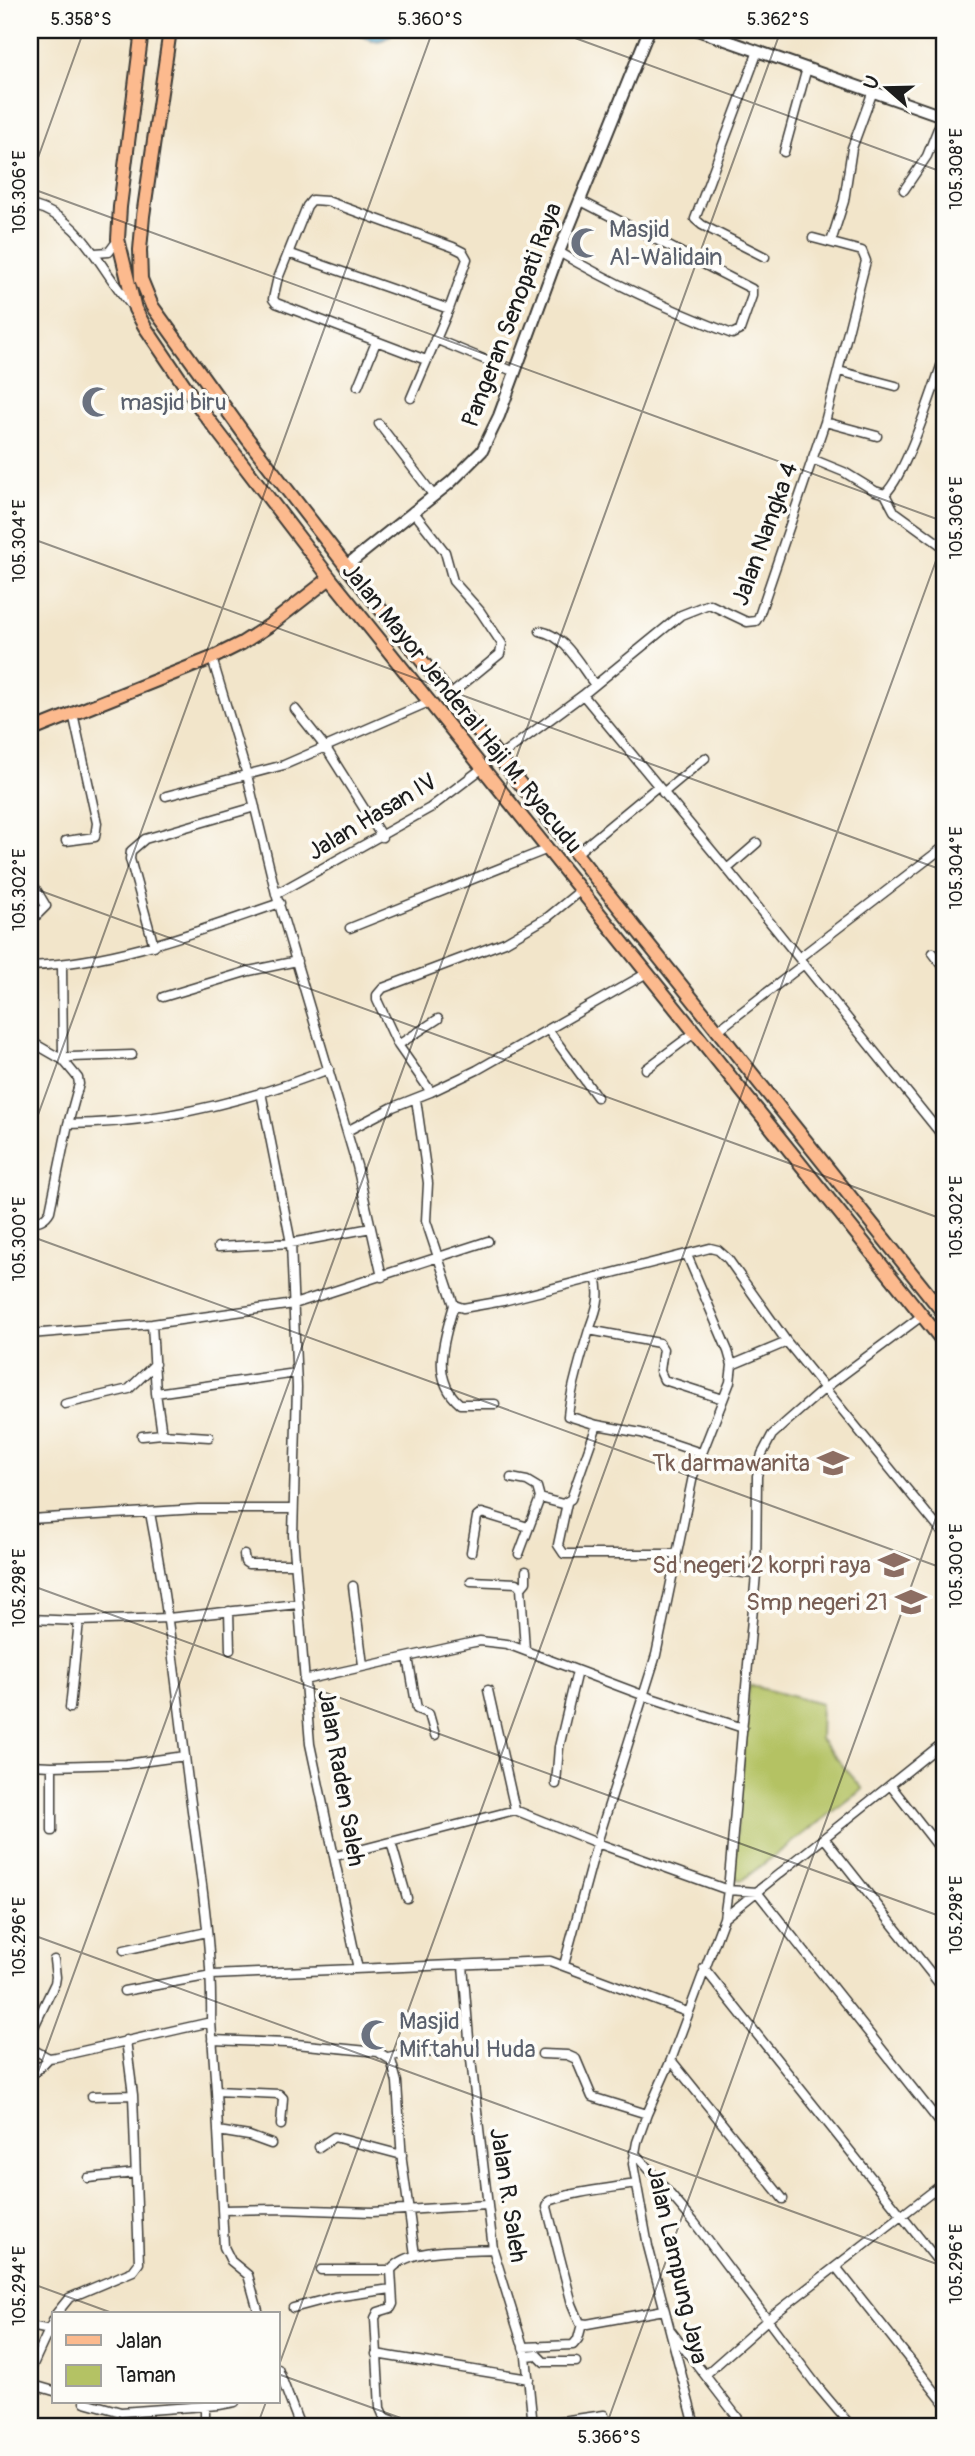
<svg xmlns="http://www.w3.org/2000/svg" width="975" height="2456" font-family="Pangolin,sans-serif">
<style>
.green{fill:#b4c264;stroke:#686f40;stroke-width:2}
.water{fill:#53abd0;stroke:#386476;stroke-width:2}
.lines{fill:none;stroke-linecap:round;stroke-linejoin:round}
.minor-casing{stroke:#3c3a36;stroke-width:11}
.tertiary-casing{stroke:#3c3a36;stroke-width:14}
.primary-casing{stroke:#3c3a36;stroke-width:16}
.minor{stroke:#fff;stroke-width:8}
.tertiary{stroke:#fff;stroke-width:10}
.primary{stroke:#fcba8e;stroke-width:12}
.ticks{fill:none;stroke:#1c1c1c;stroke-width:2;stroke-opacity:0.45}
.labels{text-anchor:middle;dominant-baseline:central;stroke-width:7;stroke-linejoin:round;paint-order:stroke}
.worship-label{font-size:24px;fill:#5b616d;stroke:#fdfcf7;text-anchor:start}
.street-label{font-size:24px;fill:#1c1c1c;stroke:#fdfcf7}
.education-label{font-size:24px;fill:#785e54;stroke:#fdfcf7;text-anchor:end}
.neatline{fill:none;stroke:#1c1c1c;stroke-width:2.5}
.ticks-label{font-size:18px;text-anchor:middle;fill:#1c1c1c}
</style>
<rect width="100%" height="100%" fill="#fdfcf7"/>
<filter id="ink" filterUnits="userSpaceOnUse"><feTurbulence type="fractalNoise" baseFrequency=".0143" numOctaves="2"/><feDisplacementMap in="SourceGraphic" scale="14" xChannelSelector="R" yChannelSelector="G"/><feConvolveMatrix kernelMatrix="1 2 1 2 8 2 1 2 1" color-interpolation-filters="sRGB"/></filter>
<filter id="wash" filterUnits="userSpaceOnUse"><feTurbulence type="fractalNoise" baseFrequency=".00686" numOctaves="4" result="noise"/><feDisplacementMap in="SourceGraphic" scale="28" xChannelSelector="R" yChannelSelector="G"/><feGaussianBlur stdDeviation="1.57" result="paint"/><feColorMatrix in="noise" values="0 0 0 0 0 0 0 0 0 0 0 0 0 0 0 0 0 1.4 0 .05"/><feComposite in="paint" operator="in"/></filter>
<g filter="url(#wash)">
<rect width="100%" height="100%" fill="#f2e5ca"/>
<path class="green" d="M749 1685 821 1704 820 1739 863 1789 742 1880 737 1879 733 1873Z"/>
<path class="water" d="M350 30H395C379 49 369 39 350 30Z"/>
</g>
<g filter="url(#ink)">
<g class="lines">
<defs>
<path id="minor" d="M758 51 695 219 702 225 765 257
M784 152 807 68
M904 190 927 156 943 116
M30 205C83 217 99 269 132 306
M831 242 844 201 852 148 873 91
M559 252C613 284 673 311 732 334L740 330 752 296V289L579 200
M95 253 109 252 118 240
M288 253 449 309
M435 339 515 372
M839 371 896 386
M358 386 376 342
M411 398 449 309 467 259 463 252 453 247 327 201 312 200 307 206 277 281 273 299 276 303 426 360
M825 422 877 436
M379 424 434 496
M812 459 844 472 875 491 885 494C907 473 933 388 945 355
M885 494 894 511 945 548
M413 511 445 552 453 581 480 611 502 644 500 654 450 695
M540 631C566 636 580 666 595 685
M212 658 247 775 276 894 357 1166 382 1277
M583 695 727 869 945 1139
M295 709 326 748 382 837
M499 757 583 695 681 615 709 604 747 622 756 621 759 616 825 422 866 261 862 251 813 238
M663 793 705 758
M166 796 284 765 431 701
M66 841 95 837 97 823 73 713
M577 853 658 786
M727 869 757 843
M276 894 430 808 484 767
M30 922 46 906 34 886
M350 928 548 849
M154 946 130 859 131 851 145 839 255 807
M30 951 31 966
M933 953 945 969
M799 958 945 846
M62 965 63 1060 78 1078 79 1084 68 1124C158 1123 246 1102 329 1069
M30 966C117 963 198 931 280 903
M163 997 249 971 297 961
M438 1019 398 1045 431 1092 477 1070 647 973
M549 1031 597 1097
M717 1031 804 964
M30 1041 63 1060 71 1057 132 1055
M398 1045 377 1000V995L383 988 505 942 548 917 581 890
M646 1069 694 1033
M261 1092 291 1243 297 1387 293 1535 310 1744 358 1969
M416 1099 428 1183 426 1221 454 1305 463 1308 503 1301 710 1248 718 1250 728 1259 787 1342 945 1536
M347 1131 393 1107 431 1092
M30 1222C39 1221 45 1220 50 1211L68 1124
M218 1247 291 1243 371 1228
M596 1277C602 1297 596 1311 589 1330 582 1353 570 1393 568 1416L597 1425 641 1433 701 1453
M454 1305C445 1337 429 1378 460 1404H495
M152 1324 156 1393 296 1373
M589 1330 659 1343 663 1349 660 1371 664 1380 723 1399
M30 1334 152 1324 294 1304 488 1241
M732 1365 787 1342
M65 1404 129 1389 155 1364
M162 1434 209 1437
M142 1436 162 1434 156 1393
M511 1478 527 1481 537 1487 540 1498
M567 1503 558 1545 564 1554H676
M30 1519 198 1509H293
M471 1552 477 1517 482 1513 528 1527
M519 1554 540 1498 563 1504 571 1499 597 1425
M244 1555 245 1562 248 1564H295
M673 1567 756 1574
M471 1581 517 1583 521 1588
M353 1586 363 1665
M229 1611 230 1650
M30 1619 79 1621 168 1618 298 1604
M525 1650 521 1588 526 1582V1571
M408 1657 417 1709 429 1714 435 1735
M304 1680 470 1643 480 1641 507 1644 645 1696 743 1728
M488 1690 515 1810
M70 1708 79 1621
M30 1765 52 1766
M556 1784 559 1747 577 1671
M891 1786 945 1855
M52 1831V1766L126 1764 185 1756
M825 1839 945 1991
M391 1842 407 1898
M336 1856 515 1810 597 1843 728 1890 757 1892 945 2129
M724 1918 945 1741
M124 1950 207 1932
M463 1965 470 2051 493 2249 526 2356 533 2426
M564 1965 597 1843 656 1655 693 1476 730 1382 732 1365 728 1351 687 1255
M704 1968 945 2270
M124 1991 212 1975 550 1961 687 2012
M211 2022 216 2091 224 2247 231 2261 248 2275 259 2314
M30 2035 55 1983 56 1977 54 1960
M212 2040 286 2043 378 2052 391 2060 397 2082 402 2161 415 2255
M30 2048 49 2058 56 2057 211 2022C213 1932 195 1844 185 1756 175 1674 166 1594 150 1513
M542 2054 567 2055 576 2059 592 2097 647 2114
M388 2057 406 2053 470 2051
M671 2060 783 2199
M30 2077 49 2058
M216 2091 279 2094 283 2098 281 2125
M92 2096 133 2095
M218 2131 249 2136 271 2144
M319 2147 334 2137 402 2155
M634 2152 694 2222 818 2387 851 2426
M88 2178 135 2173
M636 2184C607 2189 577 2191 549 2201L547 2207 572 2304 580 2323 587 2324 664 2310
M222 2210 282 2209 372 2212 487 2205
M836 2267 945 2404
M321 2270H391
M293 2308 334 2297 391 2289
M56 2314 69 2298 133 2271 139 2263 133 2095 126 2040
M30 2326 50 2330
M671 2331 744 2426
M523 2347 573 2345 578 2339 582 2324
M376 2354 529 2379
M526 2356 537 2355 544 2362H576
M278 2369 299 2424
M30 2371 54 2319
M705 2375 773 2315 945 2182
M30 2384 54 2391
M85 2402 121 2412 219 2405 235 2402
M533 2425 604 2415
M205 2426V2406
M408 2426 384 2417 380 2408 375 2318 378 2312 391 2308 393 2304 391 2270C410 2246 464 2251 493 2249
M695 2426 648 2246 633 2164 637 2142 647 2114 671 2060 724 1918 728 1890 756 1574 757 1476 762 1454 772 1435 784 1424 825 1388 923 1315"/>
<path id="tertiary" d="M697 30 945 117
M346 566 451 482 482 451 499 416 559 252 649 30
M936 1304 945 1297"/>
<path id="primary" d="M142 30 120 207 118 239 135 309 145 327 202 411 330 578 945 1344
M170 30 143 216 140 250 141 279 152 306 247 438 346 566 945 1315
M30 731 212 658 242 643 270 625 330 578"/>
</defs>
<use href="#minor" class="minor-casing"/>
<use href="#tertiary" class="tertiary-casing"/>
<use href="#primary" class="primary-casing"/>
<use href="#minor" class="minor"/>
<use href="#tertiary" class="tertiary"/>
<use href="#primary" class="primary"/>
</g>
</g>
<path class="ticks" d="M553 30 945 173M30 180 84 30M30 188 945 522M30 538 945 871M30 887 945 1220M30 1137 433 30M30 1236 945 1569M30 1585 945 1918M30 1934 945 2267M30 2094 781 30M30 2283 115 2314M278 2368 945 536M278 2374 423 2426M257 2426 266 2402M606 2426 945 1493"/>
<defs>
<symbol id="mosque-bare" viewBox="-9 -9 18 18"><path d="M3.5-4.9A6 6 0 1 0 3.5 4.9A5 5 0 1 1 3.5-4.9Z" fill="#6b7280" stroke="#fdfcf7" stroke-width="2.5" paint-order="stroke"/></symbol>
<symbol id="school-bare" viewBox="-9 -9 18 18"><path d="M0-5L7-2L0 1L-7-2ZM-4 1L0 2.5L4 1V4Q0 6-4 4Z" fill="#8d6e63" stroke="#fdfcf7" stroke-width="2.5" paint-order="stroke"/></symbol>
</defs>
<g fill-rule="evenodd">
<use href="#mosque-bare" x="564" y="221" width="44" height="44"/>
<use href="#mosque-bare" x="75" y="380" width="44" height="44"/>
<use href="#school-bare" x="811" y="1441" width="44" height="44"/>
<use href="#school-bare" x="872" y="1543" width="44" height="44"/>
<use href="#school-bare" x="889" y="1580" width="44" height="44"/>
<use href="#mosque-bare" x="354" y="2013" width="44" height="44"/>
</g>
<g class="labels">
<g class="worship-label">
<text x="609" y="229">Masjid<tspan x="609" dy="28">Al-Walidain</tspan></text>
<text x="120" y="402">masjid biru</text>
<text x="399" y="2021">Masjid<tspan x="399" dy="28">Miftahul Huda</tspan></text>
</g>
<g class="street-label">
<text transform="translate(512 315) rotate(-69)">Pangeran Senopati Raya</text>
<text transform="translate(765 534) rotate(-70)">Jalan Nangka 4</text>
<text transform="translate(462 708) rotate(51)">Jalan Mayor Jenderal Haji M. Ryacudu</text>
<text transform="translate(372 817) rotate(-31)">Jalan Hasan IV</text>
<text transform="translate(341 1778) rotate(80)">Jalan Raden Saleh</text>
<text transform="translate(508 2195) rotate(81)">Jalan R. Saleh</text>
<text transform="translate(677 2265) rotate(77)">Jalan Lampung Jaya</text>
</g>
<g class="education-label">
<text x="810" y="1463">Tk darmawanita</text>
<text x="871" y="1565">Sd negeri 2 korpri raya</text>
<text x="888" y="1602">Smp negeri 21</text>
</g>
</g>
<rect width="975" height="2456" fill="none" stroke="#fdfcf7" stroke-width="77"/>
<rect x="52" y="2312" width="228" height="91" fill="#fdfcf7" stroke="#a3a29f" stroke-width="2"/>
<rect x="66" y="2335" width="35" height="10" fill="#fcba8e" stroke="#a3a29f" stroke-width="2"/>
<text x="116" y="2348" font-size="21" fill="#1c1c1c">Jalan</text>
<rect x="66" y="2365" width="35" height="21" fill="#b4c264" stroke="#a3a29f" stroke-width="2"/>
<text x="116" y="2382" font-size="21" fill="#1c1c1c">Taman</text>
<g transform="translate(887 88) rotate(290)" stroke="#fdfcf7" stroke-width="5" paint-order="stroke">
<path d="M0-5L12 26L0 18L-12 26Z" fill="#1c1c1c"/>
<text y="-10" font-size="19" font-weight="bold" text-anchor="middle" fill="#1c1c1c">U</text>
</g>
<rect x="38" y="38" width="898" height="2380" class="neatline"/>
<g class="ticks-label">
<text x="81" y="25">5.358°S</text>
<text x="430" y="25">5.360°S</text>
<text x="778" y="25">5.362°S</text>
<text transform="translate(956 169) rotate(-90)" y="6">105.308°E</text>
<text transform="translate(19 192) rotate(-90)" y="6">105.306°E</text>
<text transform="translate(956 518) rotate(-90)" y="6">105.306°E</text>
<text transform="translate(19 541) rotate(-90)" y="6">105.304°E</text>
<text transform="translate(956 868) rotate(-90)" y="6">105.304°E</text>
<text transform="translate(19 890) rotate(-90)" y="6">105.302°E</text>
<text transform="translate(956 1217) rotate(-90)" y="6">105.302°E</text>
<text transform="translate(19 1239) rotate(-90)" y="6">105.300°E</text>
<text transform="translate(956 1566) rotate(-90)" y="6">105.300°E</text>
<text transform="translate(19 1588) rotate(-90)" y="6">105.298°E</text>
<text transform="translate(956 1915) rotate(-90)" y="6">105.298°E</text>
<text transform="translate(19 1937) rotate(-90)" y="6">105.296°E</text>
<text transform="translate(956 2264) rotate(-90)" y="6">105.296°E</text>
<text transform="translate(19 2286) rotate(-90)" y="6">105.294°E</text>
<text x="609" y="2443">5.366°S</text>
</g>
</svg>
